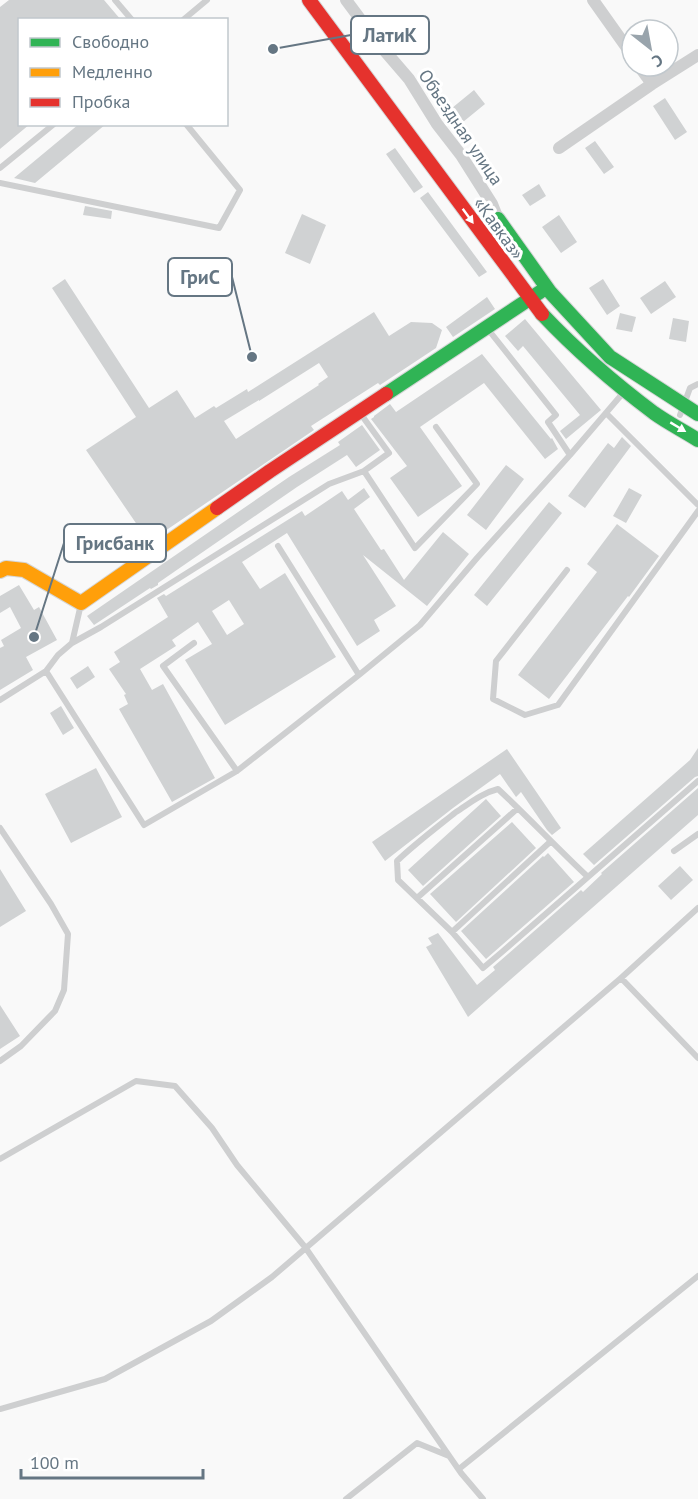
<svg xmlns="http://www.w3.org/2000/svg" width="698" height="1499" font-family="'PT Sans',sans-serif">
<style>
.building{fill:#d0d2d3;fill-rule:evenodd}
.lines{fill:none;stroke-linecap:round;stroke-linejoin:round}
.fast-casing{stroke:#d5d6d7;stroke-width:16}
.slow-casing{stroke:#d5d6d7;stroke-width:16}
.jam-casing{stroke:#d5d6d7;stroke-width:16}
.lane{stroke:#cecfd0;stroke-width:6}
.street{stroke:#cecfd0;stroke-width:12}
.fast{stroke:#30b455;stroke-width:14}
.slow{stroke:#ff9f0a;stroke-width:14}
.jam{stroke:#e5322d;stroke-width:14}
.oneway{fill:#fff}
.labels{text-anchor:middle;dominant-baseline:central;stroke-width:6;stroke-linejoin:round;paint-order:stroke}
.street-label{font-size:18px;fill:#657683;stroke:#fff}
.leader{fill:none;stroke:#657683;stroke-width:2}
.callout-dot{fill:#657683;stroke:#fff;stroke-width:2}
.callout{fill:#fff;stroke:#657683;stroke-width:2}
.callout-label{font-size:20px;text-anchor:middle;font-weight:bold;fill:#657683}
</style>
<rect width="100%" height="100%" fill="#f9f9f9"/>
<path class="building" d="M9 0H104L121 20H20V124H30L0 149V7Z
M474 90 485 104 463 122 452 108Z
M665 98 687 132 675 140 653 106Z
M79 124H106L35 183 14 178Z
M595 141 614 167 604 174 585 148Z
M395 148 423 187 414 193 386 154Z
M539 184 546 196 530 206 522 195Z
M428 192 487 272 479 277 420 198Z
M85 206 112 211 111 219 83 215Z
M302 214 326 225 310 264 285 253Z
M559 215 577 242 561 253 542 227Z
M65 279 149 408 177 390 195 418 214 406 216 408 247 389 248 392 374 312 389 336 411 322 432 323 442 330 436 348 380 385 378 383 311 426 314 430 131 554 124 544 142 532 86 450 136 417 52 288ZM319 363 328 377 318 384 319 385 236 439 224 421 259 400V401Z
M603 279 620 306 607 315 589 288Z
M665 281 676 297 651 314 640 298Z
M487 297 495 309 453 337 446 327Z
M620 313 636 317 632 332 616 329Z
M673 318 689 321 686 342 669 339Z
M525 319 601 410 566 439 560 431 580 415 523 346 518 351 505 336Z
M482 354 551 439 552 438 558 449 545 459 484 383 420 427 462 486 418 517 390 478 407 466 371 419 374 417V416L390 404 396 412Z
M362 425 380 450 356 467 347 455 297 487 158 583V585L151 589 150 588 94 625 87 616 289 477 340 445 338 442Z
M622 437 631 446 585 508 568 496 608 443 614 448Z
M506 465 524 479 486 530 467 515Z
M364 488 370 497 354 509 381 550 384 549 404 580 443 532 469 554 427 606 363 555 396 606 374 620 380 631 357 646 287 533 242 562 260 589 285 573 336 657 225 725 185 660 212 644 198 622 172 640 176 646 140 669 152 690 163 684 215 778 172 802 119 709 128 704 124 695 126 694 109 669 120 662 114 652 168 617 157 598 164 594 166 596 302 511 305 516 342 491 348 500ZM229 600 244 624 227 635 212 611Z
M629 488 642 495 626 523 613 516Z
M549 502 562 513 487 606 474 595Z
M617 524 659 556 629 597 628 596 549 699 518 675 597 572 587 564Z
M19 585 34 610 39 607 57 640 26 657 33 670 0 690V648L4 646 1 640 21 628 10 607 0 613V596Z
M88 666 95 677 77 689 70 678Z
M61 706 74 728 63 735 50 713Z
M698 748V776L695 777 594 865 583 854 690 760Z
M507 749 561 828 552 835 547 830 521 792 516 797 500 774 453 808 385 861 372 842Z
M96 768 122 817 71 843 45 794Z
M698 788V815L468 1017 426 947 432 944 428 938 438 933 477 985 495 970 493 967 581 890 583 892 602 874 601 873Z
M486 799 501 816 423 886 408 870Z
M512 822 536 848 456 922 430 894Z
M548 853 574 882 486 959 461 931 543 856 544 857Z
M680 866 693 880 671 900 658 886Z
M0 869 26 911 0 927Z
M0 1005 20 1036 0 1049Z"/>
<g class="lines">
<defs>
<path id="fast" d="M498 219 550 292 610 357 698 414
M542 314C576 350 614 383 654 413 668 423 684 431 698 440
M386 394 540 292"/>
<path id="slow" d="M0 571 6 568 24 570 81 603 217 508"/>
<path id="jam" d="M309 0 542 314
M217 508 270 471 386 394"/>
</defs>
<use href="#fast" class="fast-casing"/>
<use href="#slow" class="slow-casing"/>
<use href="#jam" class="jam-casing"/>
<path class="lane" d="M115 0 132 20
M183 20 207 0
M0 168 54 124
M0 183 219 228 240 190 186 124
M487 328 556 415 548 422 570 455
M360 413 389 453 364 471 415 548 477 484 436 427
M606 413 698 505
M680 415 690 388 698 384
M567 570 496 661 493 699 525 715 558 705 698 511
M81 604 72 643 101 627 329 484 364 471
M194 643 163 666 237 771 359 675 278 546
M46 671 144 825 237 771
M359 675 420 625 477 558 570 455 623 393
M0 700 46 671 58 655 72 643
M0 828 51 904 68 934 64 990 55 1011 21 1046 0 1061
M674 851 698 834
M588 877C557 848 528 817 498 789 482 793 470 803 456 812 436 828 416 843 397 861L398 880 452 932 483 968 502 952 698 781
M417 898 518 808
M452 932 550 842
M621 978 698 1058
M0 1159 136 1081 175 1086 212 1128 237 1165 305 1247 461 1473 483 1499
M0 1409 105 1379 211 1321 272 1277 621 978 698 908
M459 1469 698 1276
M346 1499 417 1443 449 1456"/>
<path class="street" d="M346 0 378 43 409 79 437 124 461 155 492 204 498 219 493 230
M593 0 632 55
M639 66 652 84
M559 148 652 84 698 55"/>
<use href="#fast" class="fast"/>
<use href="#slow" class="slow"/>
<use href="#jam" class="jam"/>
</g>
<defs><path id="oneway-solid" d="M-6-.8H1V-3.2L6.5 0L1 3.2V.8H-6Z" transform="scale(1.5)"/></defs>
<g class="oneway">
<use href="#oneway-solid" transform="translate(468 216) rotate(54)"/>
<use href="#oneway-solid" transform="translate(678 427) rotate(31)"/>
</g>
<g class="labels">
<g class="street-label">
<text transform="translate(461 127) rotate(56)">Объездная улица</text>
<text transform="translate(499 228) rotate(54)">«Кавказ»</text>
</g>
</g>
<path class="leader" d="M273 49L351 35M252 357L232 277M34 637L64 543"/>
<g class="callout-dot">
<circle cx="273" cy="49" r="6"/>
<circle cx="252" cy="357" r="6"/>
<circle cx="34" cy="637" r="6"/>
</g>
<g class="callout">
<rect x="351" y="16" width="78" height="38" rx="6"/>
<rect x="168" y="258" width="64" height="38" rx="6"/>
<rect x="64" y="524" width="102" height="38" rx="6"/>
</g>
<g class="callout-label">
<text x="390" y="42">ЛатиК</text>
<text x="200" y="284">ГриС</text>
<text x="115" y="550">Грисбанк</text>
</g>
<rect x="18" y="18" width="210" height="108" fill="#ffffff" stroke="#c1c8cd" stroke-width="1.5"/>
<rect x="30" y="38" width="30" height="9" fill="#30b455" stroke="#c1c8cd" stroke-width="1.5"/>
<text x="72" y="48" font-size="18" fill="#657683">Свободно</text>
<rect x="30" y="68" width="30" height="9" fill="#ff9f0a" stroke="#c1c8cd" stroke-width="1.5"/>
<text x="72" y="78" font-size="18" fill="#657683">Медленно</text>
<rect x="30" y="98" width="30" height="9" fill="#e5322d" stroke="#c1c8cd" stroke-width="1.5"/>
<text x="72" y="108" font-size="18" fill="#657683">Пробка</text>
<g transform="translate(650 48) rotate(149)"><circle r="28" fill="#ffffff" stroke="#c1c8cd" stroke-width="1.5"/>
<path d="M0-4.5L10 22L0 15L-10 22Z" fill="#99a4ac"/>
<text y="-9" font-size="16" font-weight="bold" text-anchor="middle" fill="#657683">С</text>
</g>
<path d="M21 1469v9h182v-9" fill="none" stroke="#657683" stroke-width="3"/>
<text x="30" y="1469" font-size="18" fill="#657683" stroke="#ffffff" stroke-width="4.5" paint-order="stroke">100 m</text>
</svg>
